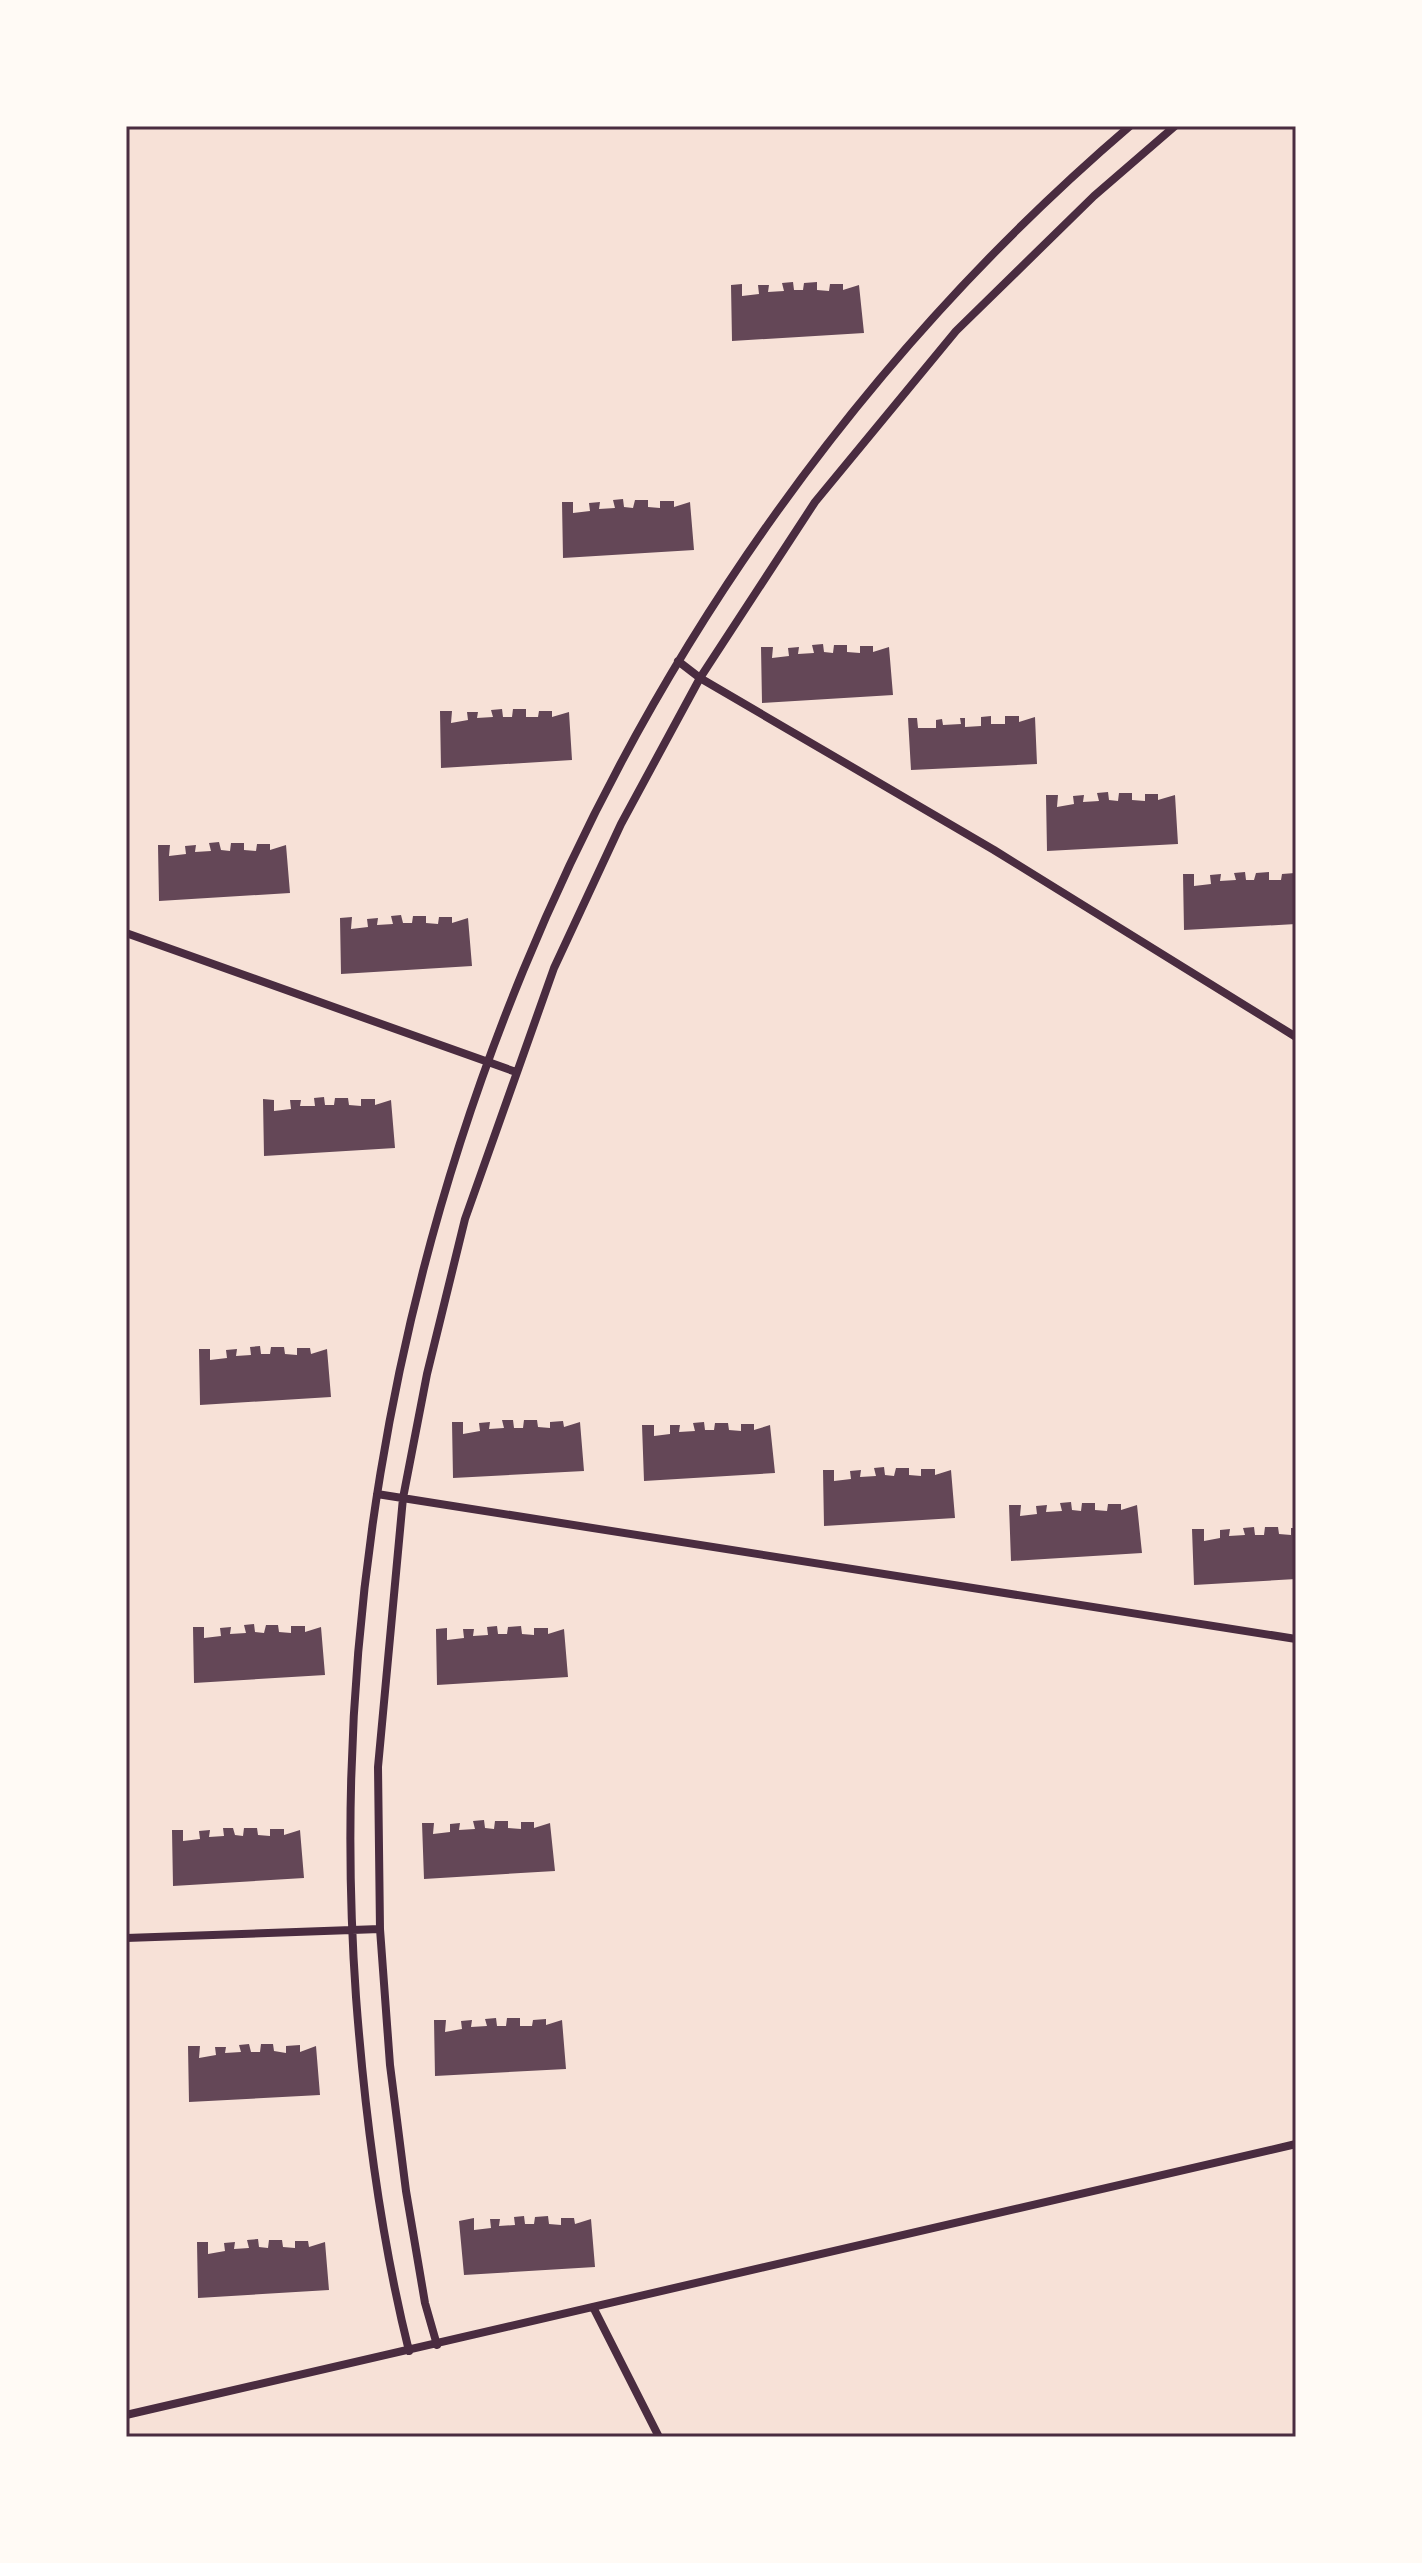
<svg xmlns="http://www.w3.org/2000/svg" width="1422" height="2563" font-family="Poppins,sans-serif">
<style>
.building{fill:#644757}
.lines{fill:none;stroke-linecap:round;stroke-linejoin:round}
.minor{stroke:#4a2c40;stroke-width:8}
.neatline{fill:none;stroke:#4a2c40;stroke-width:3}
</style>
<rect width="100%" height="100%" fill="#f7e1d7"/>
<path class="building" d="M793 282 794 290H803L804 283 817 282V290L829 291 830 284H843V290L859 285 864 333 732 341 731 285 742 284V296L759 294 758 285H769L768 292 784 291 782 283Z
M623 499 624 507 633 508 635 500H648V507L660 508V501H674V507L690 502 694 550 563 558 562 502H573V513L590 511 589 503 600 502 599 509 615 508 613 500Z
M823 644 824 652 833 653 834 645H847V652L860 653V646H873V652L889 647 893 695 762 703 761 647H773L772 658 789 656 788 648 799 647 798 654 814 653 812 645Z
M502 709 503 717H512L513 709H526V717H538L539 711H552V717L569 712 572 760 441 768 440 711H452L451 723 468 720 467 712H478L477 718 493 717 491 710Z
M991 716V724H1005V716H1019V722L1035 717 1037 764 911 770 908 718H917L918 728H936V720L942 719 943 725 961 724 960 718H965V727L981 726V717Z
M1108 792 1109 800 1118 801 1119 793H1132V800L1145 801V794H1158V800L1175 795 1178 844 1047 851 1046 795H1058L1057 807 1074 804 1073 796 1084 795 1083 802 1099 801 1097 793Z
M219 842 221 850 230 851 231 843H244V850L256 851 257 844H270V850L286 845 290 893 159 901 158 845H170L169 856 186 854 185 846 196 845 195 852 211 851 209 843Z
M1245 872 1246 880H1254L1256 873 1269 872V880H1281L1282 874 1295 873 1296 924 1184 930 1183 874H1194V886L1211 884 1210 875 1221 874 1220 881 1236 880 1234 873Z
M401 915 403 923H412L413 916H426V923L438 924 439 917H452V923L468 918 472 966 341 974 340 918 352 917 351 929 368 927 367 919 378 918 377 925 393 924 391 916Z
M324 1097 325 1105H334L335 1098H348L349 1105 361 1106V1099H375V1105L391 1100 395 1148 264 1156 263 1099 274 1100V1111L291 1109 290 1100H301L300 1106H315L314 1098Z
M260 1346 261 1354H270L271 1347H284L285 1354 297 1355V1348H310L311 1354 327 1349 331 1397 200 1405 199 1349H210V1360L227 1358 226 1350 237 1349 236 1356 251 1355 250 1347Z
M502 1420H513L514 1428H523L524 1420H537L538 1427 550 1428V1422L563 1421 564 1427 580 1422 584 1471 453 1478 452 1422H463V1434L480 1431 479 1423 490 1422 489 1429 504 1428Z
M704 1422 705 1430H714L715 1423H728L729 1430 741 1431V1424H754V1430L770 1425 775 1473 644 1481 642 1425H654V1436L670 1434V1425H680L679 1432 695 1431 693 1423Z
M884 1467 885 1475 894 1476 896 1468H909V1475L921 1476V1469H935V1475L951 1470 955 1518 824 1526 823 1470H834V1481L851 1479 850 1471 861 1470 860 1477 876 1476 874 1468Z
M1071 1502 1072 1510 1081 1511 1082 1503H1095V1510L1107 1511 1108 1504H1121V1510L1137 1505 1142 1553 1011 1561 1009 1505H1021L1020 1516 1037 1514 1036 1506 1047 1505 1046 1512 1062 1511 1060 1503Z
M1254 1527 1255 1535H1264L1265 1527H1278L1279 1534 1291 1535V1528H1296V1579L1194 1585 1192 1529H1204V1541L1220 1538V1530L1230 1529 1229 1536 1245 1535 1243 1528Z
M254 1624 255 1632 264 1633 266 1625H278L279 1632 291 1633V1626H305V1632L321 1627 325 1675 194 1683 193 1627H204V1638L221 1636 220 1628 231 1627 230 1634 246 1633 244 1625Z
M497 1626 498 1634H507L508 1627 521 1626 522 1634 534 1635V1628H548V1634L564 1629 568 1677 437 1685 436 1629 447 1628V1640L464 1638 463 1629H474L473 1636 488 1635 487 1627Z
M484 1820 485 1828 494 1829 495 1821H508V1828L521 1829V1822H534V1828L550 1823 555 1871 424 1879 422 1823H434L433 1834 450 1832V1824L460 1823 459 1830 475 1829 473 1821Z
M223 1828H233L235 1835 243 1836 244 1828H257L258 1835 270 1836V1829H284V1835L300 1830 304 1878 173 1886 172 1830H183V1841L200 1839 199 1831 210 1830 209 1837 224 1836Z
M496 2018 497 2026H506L507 2018H520V2026H532L533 2020 546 2019V2025L562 2020 566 2069 435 2076 434 2020H446L445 2032 462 2029 461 2021 472 2020 471 2027 487 2026 485 2019Z
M249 2044 251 2052H260L261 2044H273L274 2051 286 2053V2046L300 2045V2052L316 2046 320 2095 189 2102 188 2046H200L199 2058 216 2055 215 2047H226L225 2053 241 2052 239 2045Z
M524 2216 525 2224H534L535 2217 548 2216 549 2224 561 2225V2218H574L575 2224 591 2219 595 2267 464 2275 459 2221 474 2218V2230L491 2228 490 2219H500L499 2226 515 2225 514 2217Z
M258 2239 259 2247 268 2248 269 2240H282L283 2247 295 2248V2241H308L309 2247 325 2242 329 2290 198 2298 197 2242H208V2254L225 2251 224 2243 235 2242 234 2249 249 2248 247 2240Z"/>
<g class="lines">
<path class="minor" d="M678 661 700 678 994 850 1296 1037
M126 933 516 1072
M377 1494 1296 1639
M126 1938 380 1929
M593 2307 659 2437
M437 2345 425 2303 406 2191 390 2065 380 1929 378 1767 403 1498 427 1374 465 1219 554 968 621 824 700 678 815 502 956 331 1094 196 1175 126
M409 2351C380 2235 365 2117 356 1997 306 1295 594 585 1130 126
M126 2415 1296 2144"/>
</g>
<rect width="1422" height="2563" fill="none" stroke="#fffaf5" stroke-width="256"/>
<rect x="128" y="128" width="1166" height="2307" class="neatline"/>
</svg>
